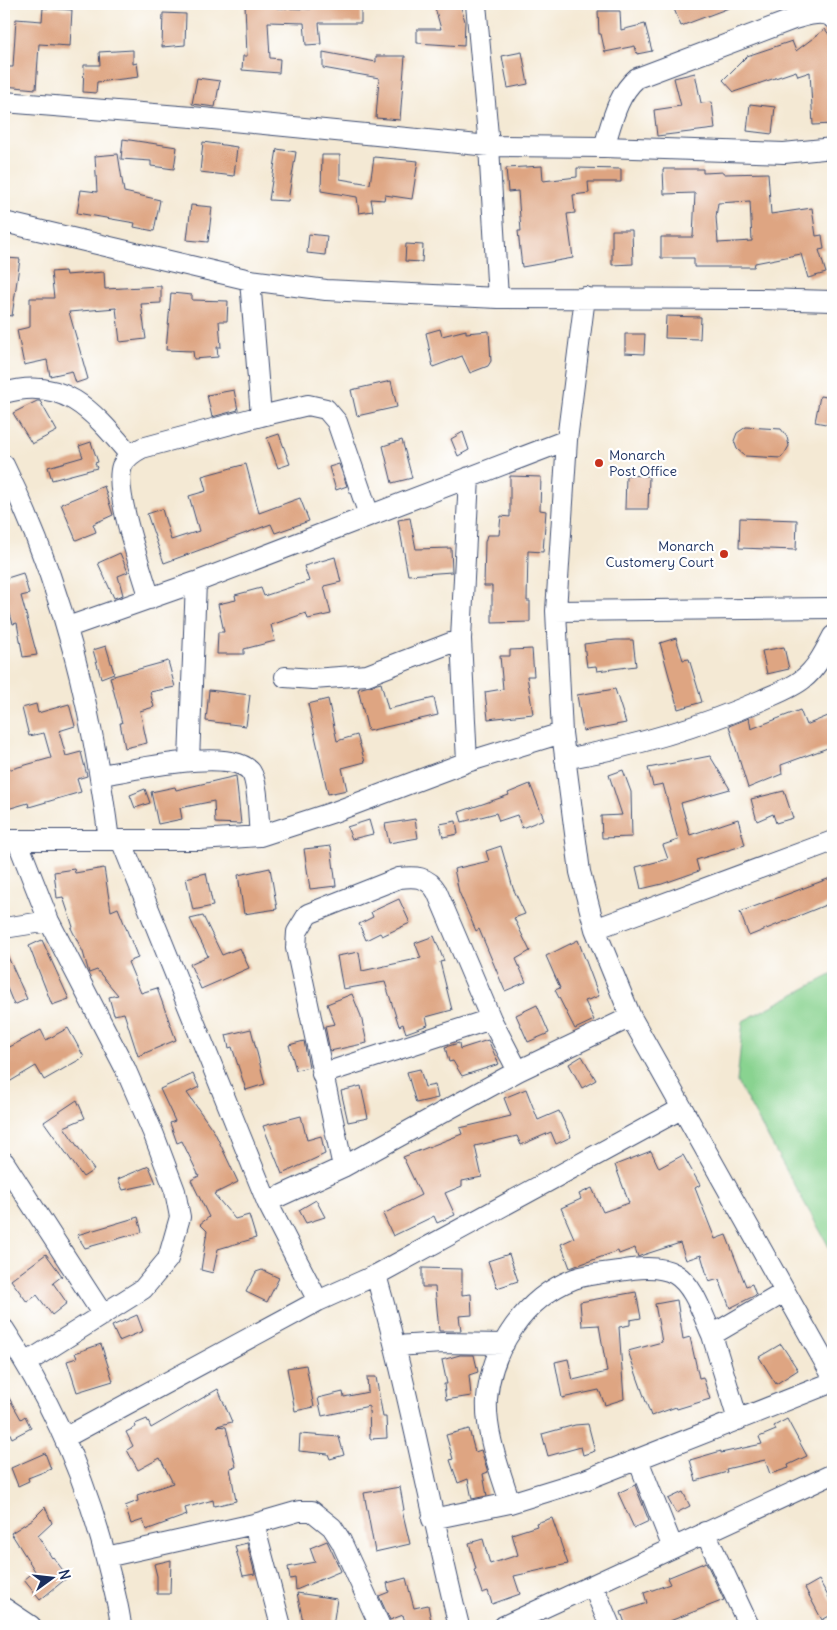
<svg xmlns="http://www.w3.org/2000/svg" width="837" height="1630" font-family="Delius,sans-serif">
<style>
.green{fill:#89d390;stroke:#528177}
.building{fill:#dea582;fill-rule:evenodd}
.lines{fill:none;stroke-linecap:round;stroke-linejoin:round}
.minor-casing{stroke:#3c4b70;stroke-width:22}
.minor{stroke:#fff;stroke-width:20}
.poi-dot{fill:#c8321e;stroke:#fff;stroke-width:2}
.labels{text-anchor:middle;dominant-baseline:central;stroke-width:4.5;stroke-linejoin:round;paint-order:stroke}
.poi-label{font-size:14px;fill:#1b2f5e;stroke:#fff;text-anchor:start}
</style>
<rect width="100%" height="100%" fill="#fff"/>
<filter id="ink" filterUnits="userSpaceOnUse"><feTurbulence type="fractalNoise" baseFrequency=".02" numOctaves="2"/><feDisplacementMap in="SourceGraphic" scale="10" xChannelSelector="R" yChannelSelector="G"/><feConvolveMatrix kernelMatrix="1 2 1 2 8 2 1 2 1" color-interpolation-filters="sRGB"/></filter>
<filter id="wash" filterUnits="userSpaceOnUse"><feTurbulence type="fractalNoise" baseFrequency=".0096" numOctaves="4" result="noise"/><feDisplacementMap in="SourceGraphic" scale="20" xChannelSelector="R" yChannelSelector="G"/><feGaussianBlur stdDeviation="1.12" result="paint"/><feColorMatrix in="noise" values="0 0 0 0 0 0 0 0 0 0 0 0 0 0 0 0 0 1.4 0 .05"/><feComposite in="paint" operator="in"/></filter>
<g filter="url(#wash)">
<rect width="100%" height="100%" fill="#f4e9d4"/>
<path class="green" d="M833 974V1254L737 1082 743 1021Z"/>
<g id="blocks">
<path class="building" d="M245 4H277V8L311 9V4H361V23H319L321 44 306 45 304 23 268 22 270 58 280 59 279 73 242 70 243 56H247Z
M434 4H460L465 21 464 46 417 43V29H441Z
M672 4H733L734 6 681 26Z
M43 8 72 10 70 46 39 44 36 89 4 86V67H13L16 19 42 21Z
M598 11H620L621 30 645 24 652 51 637 54 635 46 605 52 601 34H599Z
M163 13 186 14 185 45 162 47Z
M825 29 833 40V62L830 64 833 124 813 125 810 72 798 76 796 71 734 92 723 80 747 56 792 41 796 51Z
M133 50V64L137 63 139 77 97 82 96 93 83 92 84 65H100L99 52Z
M323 52 376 62V56H405L400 120 376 118 379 78 323 68Z
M522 52 528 84 508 88 502 56Z
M695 73 701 103 712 102 715 129 657 136 654 110 681 106 674 78Z
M197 78 220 81 215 107 192 104Z
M750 104 775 107 772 134 747 131Z
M123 139 177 147 174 169 151 166V161L121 159Z
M203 142 237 147 234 176 200 172Z
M277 149 296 152 288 201 269 200Z
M118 154 124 192 160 200 154 231 134 227 135 223 77 213 81 190 97 192 95 156Z
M322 155H340V179L370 184 374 157 418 161 412 199 385 195 384 200 371 199 373 211 359 213 357 197 321 191Z
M542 166 543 181 577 177V168L621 169V182H588L589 193 573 195 575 213 567 214 573 258 522 267 518 231H521L518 191 508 192 506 168Z
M663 169H703V173L724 172V174L768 173 771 214 812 208 816 236 822 235 824 249 819 250 826 273 808 278 801 254 755 263 754 267H694V258H661V237H693L695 193 664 194ZM750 201 752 241 718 243 716 217 718 203Z
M191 205 212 207 208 242 187 240Z
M612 230H632L633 264 612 265Z
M309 234 327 236 325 255 307 253Z
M406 244 423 245 422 262 405 261Z
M6 258 20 259 12 316 4 315Z
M65 271 66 275 104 272 105 289 161 286V303L141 304 146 339 120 342 116 308 69 312 88 379 76 383 72 371 50 376 47 360 24 365 17 330 30 327V298H54L51 272Z
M171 293 192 295V300L228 301 227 321H219L221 347H217L218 357 194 359 193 351 166 350Z
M666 316 701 317 700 339 665 338Z
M440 329 442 336 466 330V333L489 331 491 361 488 366 470 373 462 356 433 367 426 333Z
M625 334H645L644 354 625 353Z
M391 381 397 407 357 416 351 390Z
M234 390 238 410 212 417 207 395Z
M820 396 833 398 831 425 815 422Z
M37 401H40L57 431 32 444 13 413Z
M746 427 781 429 787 437 789 446 785 453 781 458 745 456 737 449 734 441 737 433Z
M463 432 469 450 458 456 451 439Z
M279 434 290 464 278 468 267 438Z
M402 440 412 478 392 483 383 446Z
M91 442 98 462 95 463 97 468 52 480 48 467 83 457 79 446Z
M246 464 259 513 300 498 309 521 275 533 271 524 164 563 147 514 162 509 171 540 199 531 189 496 206 491 202 476Z
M339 464 347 486 336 490 329 467Z
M626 475 649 476 648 509H625Z
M510 476 541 477 540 510 546 511 543 552 528 551 527 601H530V622L492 623V586H484L485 542 487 535H499L501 516 510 517Z
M104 486 113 515 93 524 96 532 76 540 61 504Z
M410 518 416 549 451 548 452 572 408 575 398 520Z
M740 518 797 520 796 550 739 548Z
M120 553 128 572 118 576 123 595 114 598 98 563Z
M335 557 341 582 324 586 331 614 308 619 306 613 271 625 275 641 244 649V654H217L218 632H224L218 604 236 600 235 595 261 588 264 596 309 581 304 566Z
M23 573 29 594 21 596 37 655 23 657 17 623 13 624 6 600 4 601V579Z
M676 638 683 660 689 659 702 702 678 709 660 643Z
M616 640H633L636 666 597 671 596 666 587 667 584 644Z
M106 646 114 673 101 678 93 650Z
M784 647 789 669 767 674 762 651Z
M532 649 534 676H527L533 714 488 719 485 692 503 689 500 656H510V650Z
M168 661 175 687 150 692 154 707 140 711 147 743 125 748 120 723H122L110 677Z
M381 683 388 709 434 698 438 715 368 731 358 689Z
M615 689 626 723 583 731 577 695Z
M209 690 250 695 246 726 206 721Z
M328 699 337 741 357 735 365 762 342 768 347 790 328 794 308 704Z
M36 704 38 713 69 704 75 726 59 731 66 756 81 752 87 776 77 779 81 792 29 807 28 803 4 810V771L51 758 44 733 29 736 22 708Z
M800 710 806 725 833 714V746L781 765 782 774 748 788 729 726 749 718 751 729Z
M710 756 730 789 681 803 690 835 738 819 745 845 696 860 699 871 662 884 641 889 636 867 668 859 663 845 678 840 663 784 653 786 648 768Z
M623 770 631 792 632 837 602 838 601 816 622 815 609 775Z
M236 776 241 824 215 823 214 801 180 808 182 819 158 824 151 792 175 787 176 790Z
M530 784 544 819 522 828 517 815 499 821 496 813 462 822 459 812 509 795 508 793Z
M145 789 150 803 135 808 130 795Z
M784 791 793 818 776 823 773 814 757 821 751 799Z
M415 819 418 838 389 843 385 824Z
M369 820 373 834 352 839 347 827Z
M456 821 458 834 443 837 440 824Z
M331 846 336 886 310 889 304 849Z
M501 846 513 888 525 914 514 918 530 951 516 959 526 982 505 991 479 929 476 931 459 892 454 869 489 861 486 851Z
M104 868 111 911 118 908 138 958 128 962 141 993 157 988 176 1040 138 1056 124 1013 114 1015 109 997 118 995 97 970 89 973 83 952 71 928 73 927 63 897 57 898 54 872 74 869 75 873Z
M270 868 277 909 244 914 238 875Z
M206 873 213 906 193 910 186 878Z
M833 877V902L749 936 740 912Z
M399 899 410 923 382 936 380 933 366 940 359 924 373 917 371 912Z
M203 916 222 955 240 948 249 968 201 989 190 964 208 956 190 919Z
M434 936 444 961 440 962 452 1010 426 1017 428 1025 406 1033 403 1024 399 1026 385 982 343 989 337 956 359 952 362 971 421 958 415 943Z
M42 940 69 999 52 1005 29 946Z
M578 940 599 996 585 1001 594 1020 575 1029 555 990 560 988 546 956Z
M4 948 27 999 14 1005 7 988 4 990Z
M352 994 361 1016 367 1043 330 1051 325 1026 335 1024 327 1004Z
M537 1005 549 1033 528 1042 516 1015Z
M68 1028 84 1057 44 1080 36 1066 4 1085V1050L41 1030 46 1040Z
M251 1029 265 1084 246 1090 232 1047 229 1048 226 1035Z
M488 1040 499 1064 462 1076 453 1061 449 1062 445 1047 459 1043 460 1049Z
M304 1041 309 1067 296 1070 289 1045Z
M582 1056 596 1080 582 1088 569 1064Z
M420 1069 425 1087 435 1085 438 1098 416 1103 407 1072Z
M193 1074 199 1087 187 1093 215 1133 238 1182 214 1194 235 1219 249 1215 256 1238 218 1249 213 1273 201 1270 207 1231 200 1224 209 1217 191 1180 199 1176 182 1141 177 1143 170 1123 175 1121 160 1089Z
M361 1086 368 1118 348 1122 341 1091Z
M526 1089 538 1120 559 1111 571 1137 556 1144 551 1132 521 1145 517 1136 475 1146 482 1177 462 1181V1186L445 1193 455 1215 437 1223 434 1216 393 1236 383 1214 421 1195 403 1157 462 1134 460 1128 511 1116 504 1098Z
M77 1100 85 1118 64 1127 94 1170 83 1177 44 1122Z
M301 1116 307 1140 321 1136 325 1154 282 1174 263 1126Z
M651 1151 659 1168 683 1155 700 1185 695 1188 715 1239 726 1235 746 1286 752 1284 756 1295 730 1308 719 1279 709 1282 701 1255 686 1260 680 1243 640 1256 638 1257 635 1248 619 1254 618 1251 570 1268 561 1244 574 1238 561 1208 581 1199 579 1194 592 1188 603 1212 629 1203 615 1165Z
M149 1166 156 1183 123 1190 118 1179Z
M316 1200 325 1217 306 1223 299 1210Z
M138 1217 142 1232 85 1248 77 1235Z
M46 1254 62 1276 53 1283 67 1303 52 1315 37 1295 27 1302 11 1280Z
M509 1254 518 1281 497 1288 488 1261Z
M422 1268 462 1269V1295L471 1294 472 1315 459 1316 461 1331H439L435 1287H422Z
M262 1270 279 1278 267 1302 246 1292 256 1272Z
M636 1292 641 1318 630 1320V1325L619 1327 624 1399 605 1405 599 1390 562 1398 555 1362 568 1359 573 1380 607 1372 599 1325 582 1326 580 1302Z
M677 1300 683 1339 690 1337 699 1378 703 1377 710 1399 677 1409 676 1407 651 1416 628 1351 662 1342 655 1304Z
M137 1315 143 1331 119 1341 112 1326Z
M101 1344 113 1381 77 1392 67 1361 77 1358 75 1353Z
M781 1344 798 1370 776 1384 759 1357Z
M460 1355H474L478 1372 469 1375 471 1396 446 1400 444 1384H447L442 1360Z
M306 1365 314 1407 295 1411 287 1368Z
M367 1377H376L383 1417H386L387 1438 370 1439 369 1406 322 1416 318 1398 343 1392 344 1397 368 1392Z
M4 1389 21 1419 25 1416 31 1428 12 1438 4 1421Z
M218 1389 232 1422 217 1426 226 1427 236 1467 230 1468 236 1501 214 1506 213 1500 185 1508 187 1515 146 1530 143 1520 131 1524 125 1506 138 1501 137 1495 173 1483 160 1458 138 1470 127 1450 133 1446 126 1432 136 1427 135 1424 147 1419 151 1428Z
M787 1419 807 1456 788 1465 789 1468 770 1474 765 1460 726 1469 727 1472 696 1481 690 1460 721 1451V1453L762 1444 759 1437 776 1430 774 1426Z
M588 1424 595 1451 583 1455 581 1447 548 1456 542 1434 575 1425Z
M469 1429 475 1452 481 1450 488 1472 483 1474 487 1496 472 1499 468 1479 458 1483 450 1460 453 1459 446 1435Z
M300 1434 339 1437 344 1455 330 1459 328 1454 299 1451Z
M45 1453 51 1469 28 1478 29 1481 18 1486 11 1468Z
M635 1485 649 1521 634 1528 618 1493Z
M400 1487 404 1510H402L410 1544 375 1552 364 1493Z
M683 1492 690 1506 676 1513 668 1499Z
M45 1507 52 1523 38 1536 52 1558 53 1557 68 1577 40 1600 24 1580 35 1571 11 1533 33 1519Z
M552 1518 568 1564 514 1576 520 1594 492 1604 488 1591 482 1593 474 1570 476 1569 469 1543 483 1539 490 1564 518 1555 512 1534 537 1526 536 1523Z
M327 1541 341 1571 296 1590 295 1578 290 1579 288 1567 315 1562 310 1548Z
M247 1543 255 1574 243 1576 235 1546Z
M171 1560 170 1594H157V1576L154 1564Z
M706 1562 724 1600 657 1626H626L621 1612 647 1603 644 1593 670 1584 667 1578Z
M406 1578 414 1608 428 1605 432 1626H406L403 1615 390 1620 379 1596 389 1592 387 1583Z
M819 1580 833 1605V1614L822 1620 805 1588Z
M297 1593 337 1599 333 1626H304Z"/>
</g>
</g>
<g filter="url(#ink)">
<use href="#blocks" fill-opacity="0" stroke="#3c4b70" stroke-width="1"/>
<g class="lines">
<defs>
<path id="minor" d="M476 4 489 146 498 298
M4 102 192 117 489 146 604 147 784 153 833 148
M604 147C612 122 617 95 637 78L794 19C806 16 823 9 833 18
M4 222 250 280 326 290 498 298 759 299 833 301
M250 280 261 416
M585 297 567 440 556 611 562 733 580 872 595 929 631 1017 833 1377
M4 393C65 375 95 414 130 455
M4 465C63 585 92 707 109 840
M150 599C142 571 113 491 122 466 126 457 134 452 142 448L261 416 308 405 326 409 337 422 369 515
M556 611 833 608
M68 627 196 582 567 440
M285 677 313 679 367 675 461 639
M565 759C632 747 700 727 762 700 775 694 792 688 803 679 817 668 825 651 833 636
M189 760 196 582
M467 762 461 639 469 477
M101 775C130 771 232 746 251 772 259 784 258 820 260 836
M6 840H200L260 836 334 812 467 762 562 733
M17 840 49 921 125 1068 154 1135 175 1191 180 1217 168 1259 143 1289 26 1363
M121 840 267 1202 318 1301
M4 928 49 921
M595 929 833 841
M322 1074 491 1019
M4 1162 103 1315
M343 1167 296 948 297 932 308 914 399 878C415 876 428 876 437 892L491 1019 518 1071
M267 1202 343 1167 518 1071 631 1017
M376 1275C409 1391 430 1509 459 1626
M4 1329C53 1403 87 1480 108 1566 113 1586 119 1606 121 1626
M712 1335 738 1420
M396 1346 442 1343 504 1344
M66 1437 318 1301 376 1275 681 1109
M638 1460 673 1548
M510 1503C500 1470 485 1434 487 1399 491 1348 526 1297 574 1279 588 1274 604 1273 619 1271 635 1268 660 1265 675 1274 694 1285 703 1316 712 1335L785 1292
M432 1519 510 1503 585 1480 833 1382
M254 1524 281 1626
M705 1532 749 1626
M106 1557 254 1524 299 1511H312L332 1527 341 1541 380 1626
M593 1586 610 1626
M4 1608 31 1626
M504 1626 833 1474"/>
</defs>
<use href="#minor" class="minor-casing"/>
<use href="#minor" class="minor"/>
</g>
</g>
<g class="poi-dot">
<circle cx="599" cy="463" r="5"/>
<circle cx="724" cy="554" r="5"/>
</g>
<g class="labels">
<g class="poi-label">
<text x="609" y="455">Monarch<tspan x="609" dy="16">Post Office</tspan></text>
<text x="714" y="546" text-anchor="end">Monarch<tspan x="714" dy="16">Customery Court</tspan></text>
</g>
</g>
<rect width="837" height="1630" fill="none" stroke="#fff" stroke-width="20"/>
<g transform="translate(52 1578) rotate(75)" stroke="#ffffff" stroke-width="4" paint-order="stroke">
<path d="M0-4L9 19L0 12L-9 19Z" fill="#1b2f5e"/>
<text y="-8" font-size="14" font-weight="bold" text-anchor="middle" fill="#1b2f5e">N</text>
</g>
</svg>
